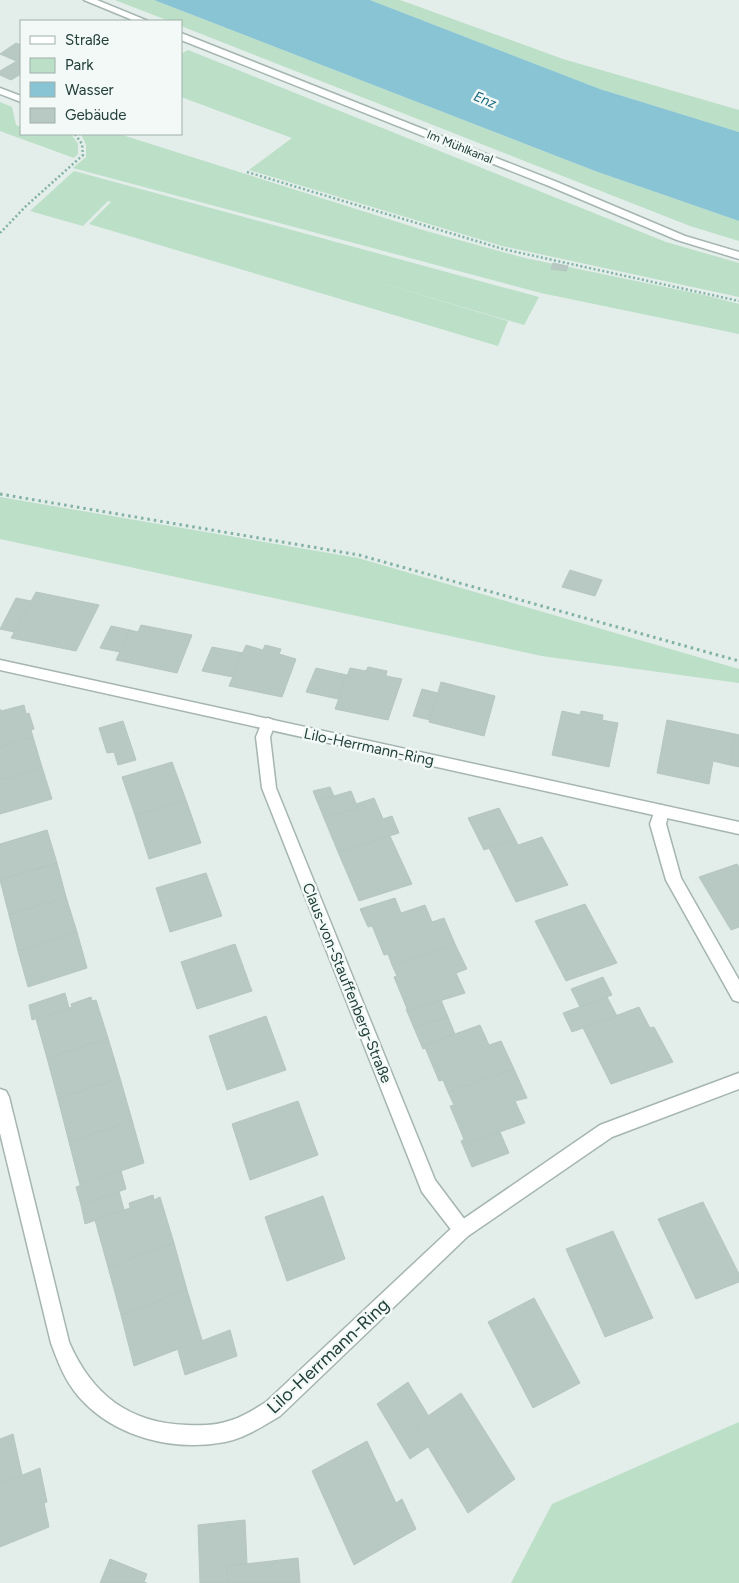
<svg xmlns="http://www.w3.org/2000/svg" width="739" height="1583" font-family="Figtree,sans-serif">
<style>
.green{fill:#bbdfc7}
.water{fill:#89c4d4}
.building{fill:#b8c8c2;stroke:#b5c7c0}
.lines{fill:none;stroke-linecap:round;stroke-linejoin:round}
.service-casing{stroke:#a5b5b1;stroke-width:3}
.minor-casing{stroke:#a5b5b1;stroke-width:3}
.tertiary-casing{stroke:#a5b5b1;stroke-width:3}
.path-far1{stroke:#82b2a5;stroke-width:2.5;stroke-dasharray:2 2.5;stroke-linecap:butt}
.path{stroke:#82b2a5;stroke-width:3;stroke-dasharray:2.5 4;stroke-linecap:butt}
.service{fill:#fff;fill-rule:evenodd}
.minor{fill:#fff;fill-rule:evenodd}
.tertiary{fill:#fff;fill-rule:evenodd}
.labels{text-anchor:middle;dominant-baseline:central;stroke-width:5;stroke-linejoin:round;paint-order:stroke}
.far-street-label{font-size:12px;fill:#223f39;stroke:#f3f9f7}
.far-water-label{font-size:14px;font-style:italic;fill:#19677d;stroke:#f3f9f7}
.street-label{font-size:15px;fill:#223f39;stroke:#f3f9f7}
.near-street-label{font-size:18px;fill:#223f39;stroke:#f3f9f7}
</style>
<rect width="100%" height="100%" fill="#e3ede9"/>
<path class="green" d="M115 0H154L595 171 739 221V241L690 226 181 26V21H169Z
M370 0H400L563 59 739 110V132L600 89Z
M188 50 666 242 739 263V297L502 246 249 170 292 138 181 97V54Z
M0 102 12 107 16 125 21 127V134H71L78 144V154L74 158 0 131Z
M81 134H119L426 231 525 258 704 295 739 304V334L541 293 73 168 86 157V145Z
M74 171 539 297 524 325 344 272 508 321 498 346 89 224 111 202 108 201 83 226 30 211Z
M0 497 358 558 739 669V683L542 656 0 539Z
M739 1422V1583H511L552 1504Z"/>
<path class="water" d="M154 0H370L600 89 739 132V221L595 171Z"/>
<path class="building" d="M16 43 21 45V63L0 54Z
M17 61 21 63V74L11 80 0 75V71Z
M553 263 568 266 566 271 551 269Z
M570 570 602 580 595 596 562 587Z
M36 592 99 605 76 651 11 638Z
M16 598 31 601 14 632 0 629Z
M141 625 192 635 177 673 116 660 130 630 138 632Z
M111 626 130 630 120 652 100 648Z
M246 645 263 650 265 645 281 649 279 654 296 659 282 697 229 686Z
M212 647 243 653 233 677 202 671Z
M368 667 387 671 386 676 402 679 388 720 335 709 350 668 366 671Z
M316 668 347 675 338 699 306 692Z
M441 682 495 696 484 736 429 722Z
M422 689 438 693 430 720 413 716Z
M24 705 26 714 29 713 34 729 31 730 33 737 0 747V709L1 711Z
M562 711 580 715 581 711 603 715 602 720 618 723 609 767 552 755Z
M667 720 735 734 730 765 713 761 709 784 657 773Z
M123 721 136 760 118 765 114 752 107 753 99 728Z
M735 734 739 735V767L730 765Z
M33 737 42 767 0 780V747Z
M172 762 186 800 135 815 122 777Z
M42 767 52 799 0 814V780Z
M330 787 334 796 317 801 313 791Z
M351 791 358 808 324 818 317 801Z
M374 798 383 819 392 816 399 833 338 852 324 818 358 808 356 804Z
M186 800 201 843 149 859 135 815Z
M499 808 515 839 484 850 468 818Z
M47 830 57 863 0 880V844Z
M390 836 412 884 359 901 338 852Z
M542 837 568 885 516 902 489 848 515 839 518 845Z
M57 863 66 897 9 915 0 880Z
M737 864 739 867V927L731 930 699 877Z
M206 873 222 916 170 932 156 888Z
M66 897 77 932 18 951 9 915Z
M395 898 401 913 371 923 372 926 368 927 360 909Z
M585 904 617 963 566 981 535 921Z
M425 905 432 922 444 918 455 944 392 965 388 954 384 955 371 923Z
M77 932 87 968 28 987 18 951Z
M235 944 252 991 197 1009 181 962Z
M455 944 467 969 456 973 465 993 408 1011 394 977 397 976 392 965Z
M603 977 612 995 580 1007 571 989Z
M65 993 69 1008 32 1020 29 1005Z
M91 997 92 1001 96 1000 108 1038 47 1058 36 1019 72 1007 71 1004Z
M607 997 617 1016 572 1032 563 1013Z
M441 1000 448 1017 414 1028 406 1009H408V1011Z
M639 1007 650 1028 654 1027 673 1062 611 1084 583 1028Z
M266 1016 286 1070 227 1090 209 1036Z
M448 1017 455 1034 424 1045 425 1048 423 1049 414 1028Z
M480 1025 489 1045 501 1041 514 1069 448 1092 443 1080 439 1081 424 1045Z
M108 1038 120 1078 58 1099 47 1058Z
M514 1069 527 1098 515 1101 525 1123 466 1144 450 1106 454 1105 448 1092Z
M120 1078 132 1120 69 1142 58 1099Z
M298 1101 318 1155 250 1180 232 1124Z
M132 1120 144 1163 80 1185 69 1142Z
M500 1132 509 1153 472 1167 461 1141 465 1139 466 1144Z
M121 1171 126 1189 81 1205 76 1187Z
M119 1191 124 1210 85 1224 81 1205Z
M153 1195 154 1200 160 1197 174 1243 108 1267 95 1220 130 1208 129 1203Z
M323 1196 345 1259 287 1281 265 1217Z
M703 1202 739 1274V1282L696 1299 658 1219Z
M613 1231 653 1318 605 1337 566 1249Z
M174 1243 187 1290 121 1315 108 1267Z
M187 1290 202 1340 134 1366 121 1315Z
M534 1298 580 1383 533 1408 488 1322Z
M230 1330 237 1356 185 1375 178 1350Z
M408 1382 428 1415 415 1425 428 1447 410 1459 377 1404Z
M461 1393 515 1479 468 1513 415 1425Z
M13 1434 22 1475 0 1484V1439Z
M367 1441 396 1503 402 1499 416 1529 354 1565 312 1471Z
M40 1468 47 1502 44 1503 49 1527 0 1547V1484Z
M245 1520 247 1564 227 1566V1583H200L198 1525Z
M298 1558 300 1583H227V1566Z
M110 1559 147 1574 144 1582 147 1583H100Z"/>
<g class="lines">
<defs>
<path id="service" d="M268 718 273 720 275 724 270 737 276 788 435 1180 468 1224 471 1230 468 1236 462 1239 456 1236 422 1192 262 788 256 737 263 720Z
M661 805 666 807 669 811 666 824 681 878 739 980V1002L733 1000 666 880 650 824 656 807Z"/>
<path id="minor" d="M0 88 21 96V102L0 94Z
M0 660 739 822V834L0 670Z
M739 1073V1089L612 1137 468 1236 280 1416C263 1426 245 1438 225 1442 173 1452 114 1437 79 1397 65 1381 58 1362 51 1343L0 1133V1089L6 1091 9 1097 69 1342C92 1395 129 1423 187 1425 202 1426 218 1425 232 1420 244 1416 255 1409 266 1402L456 1224 600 1125Z"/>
<path id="tertiary" d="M84 0H97L148 21H135Z
M181 33 557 182 685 236 739 252V259L677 240 549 186 181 40Z"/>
</defs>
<use href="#service" class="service-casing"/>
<use href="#minor" class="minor-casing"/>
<use href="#tertiary" class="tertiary-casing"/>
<path class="path-far1" d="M247 172 503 249 739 301
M0 233 26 206 83 155 82 144 75 134"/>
<path class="path" d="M0 494 359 555 739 661"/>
<use href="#service" class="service"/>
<use href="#minor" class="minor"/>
<use href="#tertiary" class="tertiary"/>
</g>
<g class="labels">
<g class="far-street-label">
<text transform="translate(460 147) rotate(22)">Im Mühlkanal</text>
</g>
<g class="far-water-label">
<text transform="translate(485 100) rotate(22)">Enz</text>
</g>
<g class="street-label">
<text transform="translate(369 747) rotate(12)">Lilo-Herrmann-Ring</text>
<text transform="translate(347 983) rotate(68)">Claus-von-Stauffenberg-Straße</text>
</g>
<g class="near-street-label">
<text transform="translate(328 1356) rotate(-43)">Lilo-Herrmann-Ring</text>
</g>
</g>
<rect x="20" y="20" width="162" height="115" fill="#f3f9f7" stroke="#9fafab"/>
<rect x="30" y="36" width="25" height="8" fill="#ffffff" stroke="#9fafab"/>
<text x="65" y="45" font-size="15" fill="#223f39">Straße</text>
<rect x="30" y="58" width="25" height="15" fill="#bbdfc7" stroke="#9fafab"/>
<text x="65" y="70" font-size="15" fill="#223f39">Park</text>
<rect x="30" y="82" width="25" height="15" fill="#89c4d4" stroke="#9fafab"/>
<text x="65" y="95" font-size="15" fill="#223f39">Wasser</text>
<rect x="30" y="108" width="25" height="15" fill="#b8c8c2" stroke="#9fafab"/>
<text x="65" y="120" font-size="15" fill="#223f39">Gebäude</text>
</svg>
